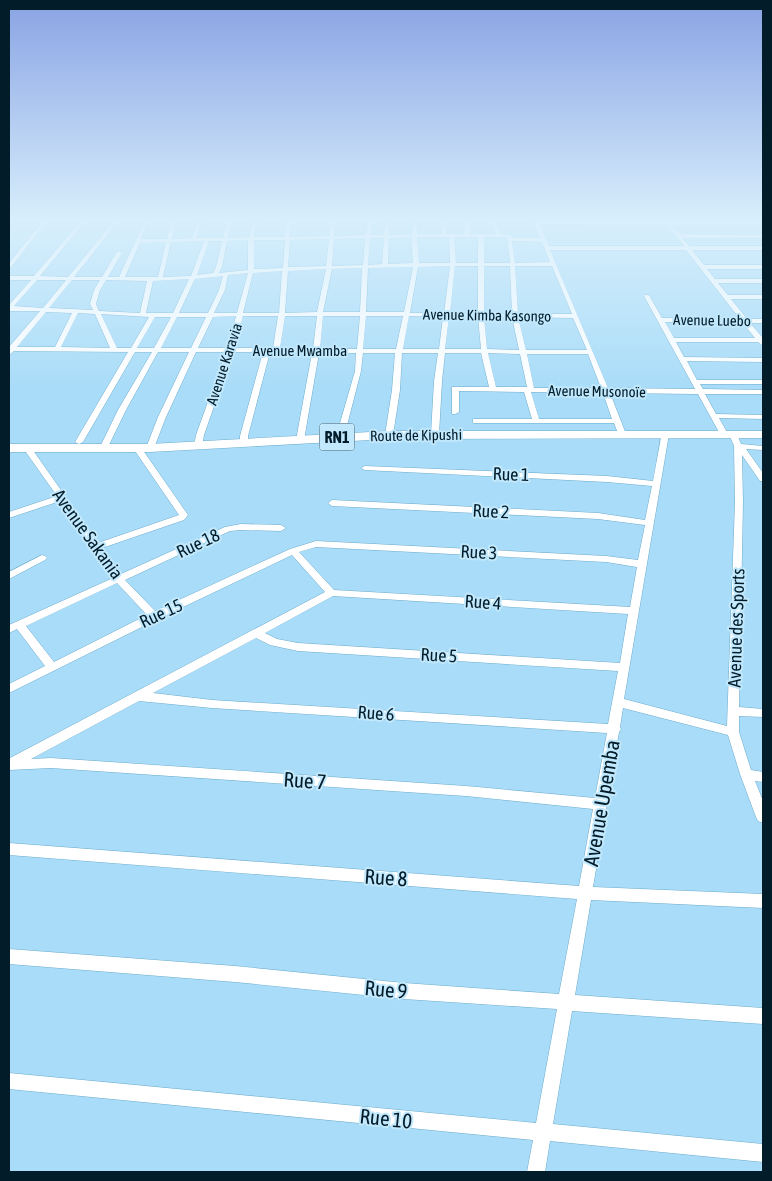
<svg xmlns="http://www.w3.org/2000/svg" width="772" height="1181" font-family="'Asap Condensed',sans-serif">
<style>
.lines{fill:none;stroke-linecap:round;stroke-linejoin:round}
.minor-casing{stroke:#6caccd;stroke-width:1}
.highway-casing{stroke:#6caccd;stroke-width:1}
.minor{fill:#fff;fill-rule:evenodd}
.highway{fill:#fff;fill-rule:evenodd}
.labels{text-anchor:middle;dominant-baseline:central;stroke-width:4;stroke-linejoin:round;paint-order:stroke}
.far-street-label{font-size:15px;fill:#021c29;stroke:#c1e8fc}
.shield{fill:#c1e8fc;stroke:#3b5968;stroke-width:1}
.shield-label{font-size:16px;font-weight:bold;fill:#021c29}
.street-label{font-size:18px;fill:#021c29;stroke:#c1e8fc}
.near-street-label{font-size:21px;fill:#021c29;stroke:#c1e8fc}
</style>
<rect width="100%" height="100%" fill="#a9dcf8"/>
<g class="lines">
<defs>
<path id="minor" d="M9 222H13L9 225Z
M42 222H47L11 267 9 268V263Z
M80 222H85L40 276 68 277 113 222H118L74 277H102L116 253 119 251 122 253 108 277H119L144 222H148L141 239H167L171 222H175L172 239 192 238 197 222H201L197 238H223L227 222H231L228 238 249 237 253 222H257L254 237H285L287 222H291L290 237 329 236 331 222H335L334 236 366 235 368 222H372L371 235H384L385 222H389V235L412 234 413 222H417V234H442L441 222H445L447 234H464L465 222H469L470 234H495L492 222H496L500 234 511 235 512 238H540L534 222 763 223V225H672L680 234 763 235V238H682L689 246H763V250H692L704 265H763V269H707L715 279H763V283H718L728 295H763V299H731L747 319H763V323H750L763 338V346L758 342H676L684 357 763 358V362L687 361 697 380H763V384H700L703 389 763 390V394H705L716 414 763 415V419L719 418 728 434 724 436 720 434 698 394 610 393 626 434 625 436H619L614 423H473V419H532L524 392 459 391V412L455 414H452V387H489L481 353H445L442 381 439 434 435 436 431 434 434 381 438 353H402L400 390 393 435 389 437 385 435 392 390 395 353H363L361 371 344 437 340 439 336 437 355 371 356 353H319L304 440 300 442 296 440 312 353 270 352 248 436V443L244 445 240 443V436L263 352H233L204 435 202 446 198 448 194 446 196 435 226 352H196L166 417 154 448 150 450 146 448 158 417 189 352H158L126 410 107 449 103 451H100L99 449 118 410 152 352H135L83 442 79 444 75 442 128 352 14 351 9 355V347L40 311H9V305L31 280H9V276H34ZM540 224 667 225 684 246H549ZM411 237 413 263 388 264 389 238ZM417 237H449L450 263H419ZM454 237H478V263H456ZM484 237H507L510 263H484ZM365 238 363 265 332 266 334 239ZM370 238H384L382 264 368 265ZM329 239 326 266 288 267 290 240ZM248 240V270L219 273 222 267 227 241ZM254 240H285L283 268 254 269ZM204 241 191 276 163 277 171 242ZM209 241H222L216 267 213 273 197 275ZM512 241 542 242 550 262 515 263ZM166 242 158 277H125L140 243ZM550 250H686L740 319 662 318 649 295H645L644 296 695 389 608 388ZM450 266 444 313H410L418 267ZM455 266H478V313H450ZM484 266H510L512 314 484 313ZM515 266H552L572 314H518ZM413 267 404 312H366L368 268ZM362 268 360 312H323L332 269ZM326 269 317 312 285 313 288 271ZM282 271 279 313H243L253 273ZM248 273 237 313H214L225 290 228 275ZM223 276 219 290 208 313H179L195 279ZM189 279 173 313H146L153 281ZM37 280H66L43 308 14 306ZM72 280H100L94 290 90 304 93 310 49 308ZM106 280 147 281 140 313 99 311 96 304 100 290ZM46 312 72 313 55 347H17ZM78 313 95 314 110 348 61 347ZM101 314 149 317 131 348H117ZM236 316 228 348H198L213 317ZM243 316H278L273 348H234ZM285 316H317L313 349 280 348ZM323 316H360L357 349H320ZM366 316H403L396 349H363ZM409 316 443 317 439 349H403ZM155 317H171L154 348H137ZM177 317H206L191 348H161ZM449 317H478L481 349H445ZM484 317H512L519 350 487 349ZM518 317 573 318 587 350H526ZM665 322 743 323 755 338H674ZM488 353 520 354 527 387H496ZM527 354H588L601 388H534ZM531 392 603 393 612 419H539Z
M662 432H665L669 434 624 699 727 726 735 502 734 446 729 434 733 432H736L741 444 763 446V450L746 449 763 473V481H760L742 455 743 502 739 707 763 709V717L739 716V732L751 770 763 772V782L755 781 763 801V823L758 821 756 817 740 774 728 735 623 708 620 727 621 729 619 732 593 887 763 894V908L591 900 575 995 763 1008V1024L572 1011 553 1124 763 1144V1162L550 1141 545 1172H527L533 1140 9 1089V1073L536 1123 557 1009 404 999 235 982 9 964V949L235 966 404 983 559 994 577 899 9 855V843L579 886 593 809 466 796 51 768 9 770 10 758 325 592 292 555 158 619 9 693V684L45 666 17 629 9 633V625L113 578 60 501 9 518V512L57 496 23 448 24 446H30L98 543 179 515 133 448 134 446H140L188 515 184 520 102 548 121 574 225 527 241 524 281 525 286 528 281 531 241 530 230 531 125 580 155 611 290 549 316 541 606 556 638 560 645 525 598 519 332 506 328 503 332 500 598 513 645 520 652 486 607 482 365 470 361 468 365 466 607 476 653 481ZM316 547 606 562 637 567 630 607 334 590 299 552ZM117 583 147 615 54 662 26 626ZM333 596 628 614 620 663 298 643 277 639 265 633ZM256 638 270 645 298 651 618 671 608 724 212 700 153 693ZM139 701 212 708 607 733 595 798 466 786 51 758 31 759Z
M42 555 45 556 47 558 45 560 9 579V572Z"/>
<path id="highway" d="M389 431H763V438L389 439 150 452H9V444H150Z"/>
</defs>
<use href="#minor" class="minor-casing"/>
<use href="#highway" class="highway-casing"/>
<use href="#minor" class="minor"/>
<use href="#highway" class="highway"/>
</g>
<linearGradient id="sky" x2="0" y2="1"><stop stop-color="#89a3e4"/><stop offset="0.57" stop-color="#d8effc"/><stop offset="1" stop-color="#d8effc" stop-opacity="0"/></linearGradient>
<rect width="772" height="387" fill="url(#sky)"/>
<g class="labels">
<g class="far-street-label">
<text transform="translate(487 315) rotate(1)">Avenue Kimba Kasongo</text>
<text transform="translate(712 320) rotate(1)">Avenue Luebo</text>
<text x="300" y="350">Avenue Mwamba</text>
<text transform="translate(224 364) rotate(-72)">Avenue Karavia</text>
<text transform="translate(597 391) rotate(1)">Avenue Musonoïe</text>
<text transform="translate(416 435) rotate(-1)">Route de Kipushi</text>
</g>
<rect class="shield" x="319.5" y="423.5" width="35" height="27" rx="4"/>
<g class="shield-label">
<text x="337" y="437">RN1</text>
</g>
<g class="street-label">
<text transform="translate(511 474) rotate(2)">Rue 1</text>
<text transform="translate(491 511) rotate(3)">Rue 2</text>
<text transform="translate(88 534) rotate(54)">Avenue Sakania</text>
<text transform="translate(198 543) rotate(-25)">Rue 18</text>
<text transform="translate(479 552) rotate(3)">Rue 3</text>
<text transform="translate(483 602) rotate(4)">Rue 4</text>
<text transform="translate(161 613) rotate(-25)">Rue 15</text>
<text transform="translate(736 628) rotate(-88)">Avenue des Sports</text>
<text transform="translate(439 655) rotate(3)">Rue 5</text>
<text transform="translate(376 713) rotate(4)">Rue 6</text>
</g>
<g class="near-street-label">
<text transform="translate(305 780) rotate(4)">Rue 7</text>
<text transform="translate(601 803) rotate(-80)">Avenue Upemba</text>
<text transform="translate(386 877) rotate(4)">Rue 8</text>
<text transform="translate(386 989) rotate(5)">Rue 9</text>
<text transform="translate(386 1118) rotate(6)">Rue 10</text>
</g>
</g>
<rect width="772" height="1181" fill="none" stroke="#021c29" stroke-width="20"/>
</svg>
